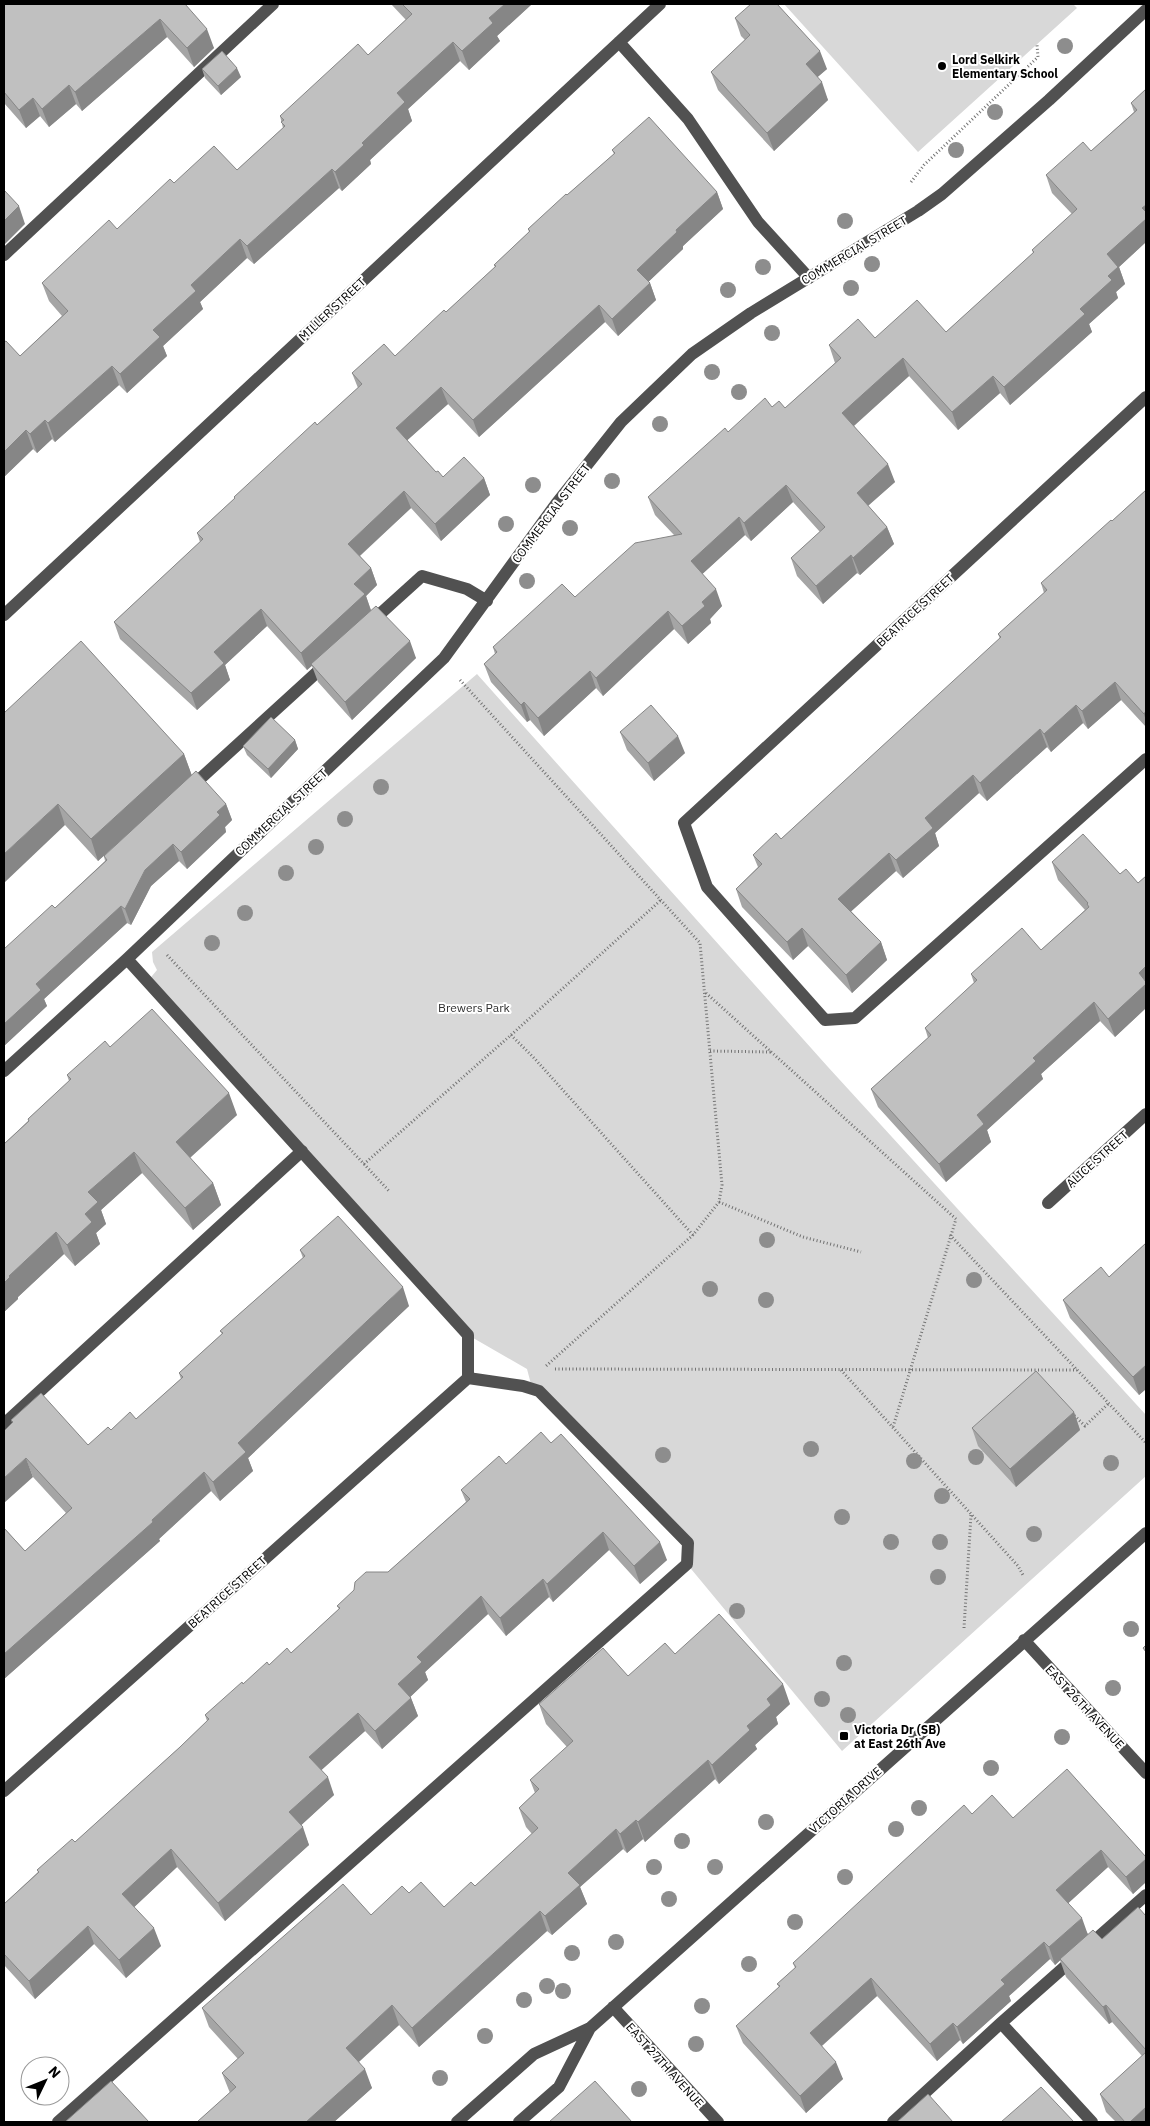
<svg xmlns="http://www.w3.org/2000/svg" width="1150" height="2126" font-family="'IBM Plex Sans',sans-serif">
<style>
.green{fill:#d8d8d8}
.lines{fill:none;stroke-linecap:round;stroke-linejoin:round}
.path{stroke:#737373;stroke-width:3;stroke-dasharray:1 2.5;stroke-linecap:butt}
.minor{stroke:#515151;stroke-width:12}
.tree{fill:#8d8d8d}
.wall{fill:#a5a5a5}
.shaded-wall{fill:#868686}
.building{fill:#c0c0c0;stroke:#868686}
.poi-dot{fill:#000;stroke:#fff;stroke-width:2}
.labels{text-anchor:middle;dominant-baseline:central;stroke-width:4;stroke-linejoin:round;paint-order:stroke}
.poi-label{font-size:12px;font-weight:bold;fill:#000;stroke:#fff;text-anchor:start}
.street-label{font-size:12px;fill:#000;stroke:#fff}
.park-label{font-size:12px;fill:#2f2f2f;stroke:#fff}
</style>
<rect width="100%" height="100%" fill="#fff"/>
<path class="green" d="M784 4H1073L1077 8 918 152Z
M477 674 828 1067 1146 1415V1476L842 1751 687 1564V1543L532 1388 527 1369 468 1335 147 982 157 970 153 962 152 952Z"/>
<g class="lines">
<path class="path" d="M911 182 924 165 1038 57 1037 45
M460 680 700 943 722 1185 719 1202 693 1235 546 1366
M167 955 364 1164 511 1035 661 900
M706 993 956 1219 893 1427
M511 1035 535 1059 693 1235
M710 1051 771 1052
M364 1164 389 1191
M719 1202 803 1237 861 1252
M950 1235 1146 1443
M555 1369 1077 1370
M841 1370 1018 1566 1023 1575
M1072 1413 1085 1426 1109 1403
M964 1628 971 1515"/>
<path class="minor" d="M619 42 688 119 758 222 809 278
M4 255 273 4
M1146 397 684 823 707 887 825 1020 855 1018 1146 759
M4 615 660 4
M370 623 422 576 467 589 487 601
M190 788 326 664
M127 959 468 1335V1378
M4 1071 127 959 444 658 556 504 621 422 692 354 751 313 918 211 942 194 1049 100 1146 10
M1048 1203 1146 1114
M4 1424 302 1151
M1024 1640 1146 1773
M4 1791 468 1378 523 1386 539 1391 688 1543 687 1564 58 2122
M613 2007 718 2122
M1001 2023 1092 2122
M457 2122 534 2054 590 2028 1146 1533
M519 2122 559 2087 590 2028
M893 2122 1001 2023 1146 1895"/>
</g>
<g class="tree">
<circle cx="1065" cy="46" r="8"/>
<circle cx="995" cy="112" r="8"/>
<circle cx="956" cy="150" r="8"/>
<circle cx="845" cy="221" r="8"/>
<circle cx="872" cy="264" r="8"/>
<circle cx="763" cy="267" r="8"/>
<circle cx="851" cy="288" r="8"/>
<circle cx="728" cy="290" r="8"/>
<circle cx="772" cy="333" r="8"/>
<circle cx="712" cy="372" r="8"/>
<circle cx="739" cy="392" r="8"/>
<circle cx="660" cy="424" r="8"/>
<circle cx="612" cy="481" r="8"/>
<circle cx="533" cy="485" r="8"/>
<circle cx="506" cy="524" r="8"/>
<circle cx="570" cy="528" r="8"/>
<circle cx="527" cy="581" r="8"/>
<circle cx="381" cy="787" r="8"/>
<circle cx="345" cy="819" r="8"/>
<circle cx="316" cy="847" r="8"/>
<circle cx="286" cy="873" r="8"/>
<circle cx="245" cy="913" r="8"/>
<circle cx="212" cy="943" r="8"/>
<circle cx="767" cy="1240" r="8"/>
<circle cx="974" cy="1280" r="8"/>
<circle cx="710" cy="1289" r="8"/>
<circle cx="766" cy="1300" r="8"/>
<circle cx="811" cy="1449" r="8"/>
<circle cx="663" cy="1455" r="8"/>
<circle cx="976" cy="1457" r="8"/>
<circle cx="914" cy="1461" r="8"/>
<circle cx="1111" cy="1463" r="8"/>
<circle cx="942" cy="1496" r="8"/>
<circle cx="842" cy="1517" r="8"/>
<circle cx="1034" cy="1534" r="8"/>
<circle cx="891" cy="1542" r="8"/>
<circle cx="940" cy="1542" r="8"/>
<circle cx="938" cy="1577" r="8"/>
<circle cx="737" cy="1611" r="8"/>
<circle cx="1131" cy="1629" r="8"/>
<circle cx="844" cy="1663" r="8"/>
<circle cx="1113" cy="1688" r="8"/>
<circle cx="822" cy="1699" r="8"/>
<circle cx="848" cy="1715" r="8"/>
<circle cx="1062" cy="1737" r="8"/>
<circle cx="991" cy="1768" r="8"/>
<circle cx="919" cy="1808" r="8"/>
<circle cx="766" cy="1822" r="8"/>
<circle cx="896" cy="1829" r="8"/>
<circle cx="682" cy="1841" r="8"/>
<circle cx="654" cy="1867" r="8"/>
<circle cx="715" cy="1867" r="8"/>
<circle cx="845" cy="1877" r="8"/>
<circle cx="669" cy="1899" r="8"/>
<circle cx="795" cy="1922" r="8"/>
<circle cx="616" cy="1942" r="8"/>
<circle cx="572" cy="1953" r="8"/>
<circle cx="749" cy="1964" r="8"/>
<circle cx="547" cy="1986" r="8"/>
<circle cx="563" cy="1991" r="8"/>
<circle cx="524" cy="2000" r="8"/>
<circle cx="702" cy="2006" r="8"/>
<circle cx="485" cy="2036" r="8"/>
<circle cx="696" cy="2044" r="8"/>
<circle cx="440" cy="2078" r="8"/>
<circle cx="639" cy="2089" r="8"/>
</g>
<path class="wall" d="M4 4H185L214 48 194 67 167 37 82 111 76 104 49 127 40 116 26 128 4 103Z
M391 4H532L497 36 500 41 469 70 460 61 408 109 412 121 370 160 371 164 342 191 339 188 254 264 247 258 200 302 203 309 163 346 167 356 127 393 119 385 55 442 52 439 37 453 33 449 4 477 20 356 62 316 49 301 42 283 117 229 174 183 237 170 283 128 280 116 368 55 406 20Z
M735 18 827 69 817 77 828 100 774 151 718 90 711 72 745 40 741 36Z
M202 69 241 77 221 95 205 78Z
M1146 89V242L1119 267 1125 284 1116 292 1118 298 1089 324 1092 332 1010 405 1000 393 958 430 909 376 854 426 895 482 868 506 887 527 894 544 860 575 857 573 823 604 797 576 791 558 820 532 793 502 751 541 745 535 702 574 722 606 710 619 711 623 688 644 674 629 603 696 596 688 544 736 530 720 527 722 491 682 484 664 495 654 493 647 575 597 674 535 655 515 648 497 728 432 772 407 785 408 835 363 829 345 875 338 946 332 1033 253 1032 250 1072 214 1052 193 1046 175 1091 151 1134 112 1131 103Z
M612 150 717 192 723 209 683 246V249L648 282 650 283 656 300 618 336 605 322 479 437 448 404 407 440 436 472 443 477 484 478 490 495 441 541 411 508 360 556 371 568 377 585 366 596 371 610 416 658 352 720 318 682 312 666 307 670 267 626 225 665 230 680 197 710 120 639 114 622 200 542 197 533 235 498 234 497 317 425 358 388 352 373 395 356 446 312 495 267 494 265 529 232 528 229 614 154Z
M1146 490V727L1121 700 1088 729 1083 723 1051 752 1047 747 987 801 979 793 935 833 939 846 903 878 896 871 851 911 881 942 887 960 852 993 808 946 793 960 742 907 736 889 758 867 753 855 781 839 1000 639 998 634 1044 593 1041 583 1112 521Z
M4 713 184 754 192 776 98 861 65 825Z
M620 732 685 753 654 781 627 750Z
M295 740 298 749 271 778 247 755 243 746Z
M226 804 232 820 225 827 226 832 187 869 179 861 151 886 131 925 127 923 44 999 47 1006 4 1046 55 908 105 861 104 856Z
M1052 862 1120 874 1138 883 1146 876V1008L1115 1037 1100 1021 1041 1074 1043 1079 987 1130 991 1142 946 1182 878 1107 871 1089 928 1038 925 1028 974 983 971 974 1041 950 1085 910 1058 880Z
M110 1047 237 1115 190 1158 213 1183 221 1205 193 1230 142 1173 101 1210 106 1224 96 1233 100 1244 75 1266 64 1254 18 1297V1299L4 1312V1144L28 1121V1119L69 1081 67 1075Z
M1146 1243V1389L1139 1395 1070 1318 1063 1300 1109 1277Z
M300 1250 409 1306 248 1458 253 1471 220 1501 211 1491 159 1539 160 1541 4 1679V1528L25 1551 66 1513 33 1477 11 1420 88 1445 111 1430 136 1419 181 1379 179 1373 222 1334 220 1331 303 1258Z
M1074 1412 1080 1430 1016 1487 978 1446 972 1428Z
M506 1464 667 1560 640 1584 609 1550 553 1602 549 1597 506 1636 488 1614 425 1672 428 1680 410 1697 411 1698 418 1716 382 1749 365 1731 321 1770 334 1795 301 1825 309 1845 225 1921 177 1867 134 1907 161 1946 126 1978 94 1944 35 1999 4 1965V1904L38 1872 37 1870 75 1842 180 1747 207 1721 205 1715 243 1684 269 1665 291 1653 339 1609 337 1606 388 1572 466 1502 461 1490Z
M675 1654 790 1704 776 1717 778 1724 755 1745 757 1749 719 1784 715 1779 645 1842 643 1839 627 1853 623 1849 580 1887 587 1904 552 1935 547 1931 419 2047 399 2025 359 2062 372 2088 334 2122H197L230 2093 222 2073 238 2059 209 2027 202 2008 371 1915 409 1893 444 1907 475 1886 532 1834 526 1827 519 1808 535 1793 530 1780 567 1747 546 1724 539 1704 628 1676Z
M972 1814 1146 1857V1882L1133 1894 1108 1867 1068 1903 1088 1934 1102 1939 1146 1916V2122H1116L1106 2112 1100 2094 1142 2056 1112 2022 1109 2024 1066 1977 1060 1960 1055 1965 1050 1959 1009 1996 1011 2001 963 2044 960 2040 937 2061 877 1996 822 2046 843 2079 806 2113 743 2043 736 2026 779 1987 777 1984 795 1968 793 1963Z"/>
<path class="shaded-wall" d="M505 4H532L497 36 500 41 469 70 462 51 489 18Z
M160 19 167 37 82 111 75 92Z
M207 29 214 48 194 67 187 48Z
M453 42 460 61 408 109 412 121 370 160 371 164 342 191 335 172 362 143 397 93Z
M820 51 827 69 812 82 806 64Z
M237 68 241 77 221 95 218 86Z
M822 82 828 100 774 151 767 133Z
M69 85 76 104 49 127 42 109Z
M33 98 40 116 26 128 19 110Z
M332 169 339 188 254 264 247 246Z
M717 192 723 209 683 246V249L643 287 637 270 676 230Z
M1146 205V242L1119 267 1125 284 1116 292 1118 298 1089 324 1092 332 1010 405 1004 387 1080 309 1108 276 1107 254 1142 208Z
M19 206 25 224 4 245V221Z
M240 239 247 258 200 302 203 309 163 346 167 356 127 393 120 374 153 330 191 285Z
M650 283 656 300 618 336 612 319Z
M599 305 605 322 479 437 473 420Z
M903 358 909 376 848 431 842 413Z
M112 366 119 385 55 442 48 423Z
M993 376 1000 393 958 430 952 412Z
M441 387 448 404 402 445 396 428Z
M45 420 52 439 37 453 30 434Z
M26 430 33 449 4 477V452Z
M888 464 895 482 863 510 857 493Z
M484 478 490 495 441 541 435 524Z
M786 485 793 502 751 541 744 523Z
M404 491 411 508 354 561 348 544Z
M739 517 745 535 697 579 691 561Z
M887 527 894 544 860 575 853 558Z
M851 555 857 573 823 604 816 586Z
M371 568 377 585 366 596 371 611 307 670 301 653 354 584Z
M716 589 722 606 710 619 711 623 688 644 682 626 702 602Z
M261 609 267 626 225 665 230 680 197 710 191 693 214 652Z
M668 611 674 629 603 696 596 678Z
M410 641 416 658 352 720 345 702Z
M590 671 596 688 544 736 538 718Z
M1115 682 1121 700 1088 729 1082 711Z
M524 702 530 720 527 722 521 705Z
M1076 705 1083 723 1051 752 1044 734Z
M1146 711V721L1144 714Z
M1040 729 1047 747 987 801 980 783Z
M678 736 685 753 654 781 648 763Z
M295 740 298 749 271 778 268 769Z
M184 754 192 776 98 861 91 839Z
M973 775 979 793 935 833 939 846 903 878 896 860 925 818Z
M58 804 65 825 4 883V854Z
M226 804 232 820 225 827 226 832 187 869 181 852 217 812Z
M173 844 179 861 151 886 131 925 125 909 145 870Z
M889 853 896 871 845 917 838 899Z
M121 906 127 923 44 999 47 1006 4 1046V1024L36 984Z
M802 928 808 946 793 960 787 942Z
M881 942 887 960 852 993 846 975Z
M1146 966V1008L1115 1037 1108 1019 1139 973Z
M1094 1002 1100 1021 1041 1074 1043 1079 987 1130 991 1142 946 1182 939 1164 977 1115 1033 1058Z
M229 1093 237 1115 184 1163 176 1142Z
M134 1152 142 1173 101 1210 106 1224 96 1233 100 1244 75 1266 67 1245 85 1214 88 1192Z
M213 1183 221 1205 193 1230 185 1208Z
M56 1232 64 1254 18 1297V1299L4 1312V1283L9 1276Z
M403 1287 409 1306 248 1458 253 1471 220 1501 213 1482 238 1443Z
M1146 1365V1389L1139 1395 1133 1377Z
M1074 1412 1080 1430 1016 1487 1010 1469Z
M26 1458 33 1477 4 1503V1478Z
M204 1472 211 1491 159 1539 160 1541 4 1679V1654L152 1520Z
M603 1532 609 1550 553 1602 547 1584Z
M660 1542 667 1560 640 1584 634 1566Z
M543 1579 549 1597 506 1636 500 1618Z
M481 1596 488 1614 425 1672 428 1680 405 1702 398 1684 417 1657Z
M783 1684 790 1704 776 1717 778 1724 755 1745 757 1749 719 1784 712 1765 747 1726 767 1699Z
M411 1698 418 1716 382 1749 375 1731Z
M358 1713 365 1731 316 1775 309 1757Z
M708 1760 715 1779 645 1842 638 1822Z
M328 1777 334 1795 296 1830 289 1812Z
M636 1820 643 1839 627 1853 620 1834Z
M303 1827 309 1845 225 1921 218 1903Z
M616 1829 623 1849 580 1887 587 1904 552 1935 545 1916 568 1873Z
M171 1849 177 1867 129 1912 122 1894Z
M1101 1850 1108 1867 1063 1908 1056 1890Z
M1146 1859V1882L1133 1894 1126 1877Z
M540 1911 547 1931 419 2047 412 2028Z
M1082 1918 1088 1935 1055 1965 1049 1947Z
M88 1926 94 1944 35 1999 29 1981Z
M154 1928 161 1946 126 1978 119 1960Z
M1044 1942 1050 1959 1009 1996 1011 2001 963 2044 957 2027 1001 1980Z
M871 1978 877 1996 817 2050 810 2033Z
M392 2005 399 2025 353 2067 346 2048Z
M1106 2005 1112 2022 1109 2024 1103 2007Z
M953 2023 960 2040 937 2061 930 2044Z
M836 2062 843 2079 806 2113 800 2096Z
M365 2069 372 2088 334 2122H306Z
M1146 2107V2122H1130Z"/>
<path class="building" d="M4 4H185L207 29 187 48 160 19 75 92 69 85 42 109 33 98 19 110 4 92Z
M402 4H505L489 18 493 23 462 51 453 42 397 93 405 102 362 143 364 145 335 172 332 169 247 246 240 239 191 285 196 291 153 330 160 337 120 374 112 366 48 423 45 420 30 434 26 430 4 452V342L6 341 20 356 68 311 42 283 109 220 117 229 170 179 174 183 214 146 237 170 285 126 281 122 284 120 280 116 358 44 368 55 412 14Z
M751 4H777L820 51 806 64 822 82 767 133 711 72 750 35 735 18Z
M222 51 237 68 218 86 202 69Z
M1146 89V205L1142 208 1146 212V219L1107 254 1118 267 1108 276 1112 280 1080 309 1085 314 1004 387 993 376 952 412 903 358 842 413 888 464 857 493 887 527 853 558 851 555 816 586 791 558 825 527 786 485 744 523 739 517 691 561 716 589 702 602 705 606 682 626 668 611 596 678 590 671 538 718 524 702 521 705 484 664 497 652 493 647 562 584 575 597 635 543 682 534 648 497 725 428 728 432 765 398 772 407 779 401 785 408 841 358 829 345 858 319 875 338 917 300 946 332 1034 252 1032 250 1077 209 1046 175 1083 142 1091 151 1137 110 1131 103Z
M649 117 717 192 676 230 677 232 637 270 650 283 612 319 599 305 473 420 441 387 396 428 436 472 438 471 443 477 464 457 484 478 435 524 404 491 348 544 371 568 354 584 365 594 301 653 261 609 214 652 224 663 191 693 114 622 203 539 197 533 235 498 234 497 315 422 317 425 362 384 352 373 384 344 395 356 444 310 446 312 496 266 494 265 530 231 528 229 566 194 567 195 615 153 612 150Z
M4 190 19 206 4 221Z
M1146 490V711L1144 714 1115 682 1082 711 1076 705 1044 734 1040 729 980 783 973 775 925 818 933 828 896 860 889 853 838 899 881 942 846 975 802 928 787 942 736 889 762 864 753 855 776 833 781 839 1001 637 998 634 1047 590 1041 583 1111 520 1112 521Z
M376 606 410 641 345 702 311 664Z
M81 641 184 754 91 839 58 804 4 854V713Z
M651 705 678 736 648 763 620 732Z
M271 717 295 740 268 769 243 746Z
M196 771 226 804 217 812 220 815 181 852 173 844 145 870 125 909 121 906 36 984 41 990 4 1024V949L52 905 55 908 107 860 104 856Z
M1083 834 1120 874 1126 869 1138 883 1146 876V966L1139 973 1146 982V984L1108 1019 1094 1002 1033 1058 1036 1061 977 1115 984 1124 939 1164 871 1089 931 1035 925 1028 977 980 971 974 1022 928 1041 950 1089 907 1087 904 1088 903 1052 862Z
M152 1009 229 1093 176 1142 213 1183 185 1208 134 1152 88 1192 98 1202 85 1214 92 1222 67 1245 56 1232 9 1276 10 1277 4 1283V1144L29 1121 28 1119 71 1079 67 1075 105 1041 110 1047Z
M338 1216 403 1287 238 1443 246 1452 213 1482 204 1472 152 1520 153 1522 4 1654V1528L25 1551 72 1508 26 1458 4 1478V1431L13 1422 11 1420 41 1393 88 1445 108 1427 111 1430 130 1412 136 1419 183 1377 179 1373 223 1333 220 1331 305 1256 300 1250Z
M1146 1243V1365L1133 1377 1063 1300 1101 1267 1109 1277Z
M1036 1371 1074 1412 1010 1469 972 1428Z
M541 1432 551 1443 561 1434 660 1542 634 1566 603 1532 547 1584 543 1579 500 1618 481 1596 417 1657 422 1662 398 1684 411 1698 375 1731 358 1713 309 1757 328 1777 289 1812 303 1827 218 1903 171 1849 122 1894 154 1928 119 1960 88 1926 29 1981 4 1954V1904L39 1872 37 1870 72 1839 75 1842 180 1747 209 1719 205 1715 242 1682 243 1684 267 1662 269 1665 287 1648 291 1653 340 1608 337 1606 354 1590 355 1582 366 1572H388L470 1499 461 1490 499 1456 506 1464Z
M719 1614 783 1684 767 1699 771 1705 747 1726 750 1730 712 1765 708 1760 638 1822 636 1820 620 1834 616 1829 568 1873 580 1885 545 1916 540 1911 412 2028 392 2005 346 2048 365 2069 306 2122H197L236 2087 222 2073 244 2053 202 2008 343 1884 371 1915 402 1886 409 1893 421 1882 444 1907 471 1882 475 1886 538 1828 519 1808 539 1789 530 1780 573 1741 539 1704 603 1648 628 1676 665 1643 675 1654Z
M1146 1645V1652L1143 1648Z
M1067 1769 1146 1857V1859L1126 1877 1101 1850 1056 1890 1082 1918 1049 1947 1044 1942 1001 1980 1005 1984 957 2027 953 2023 930 2044 871 1978 810 2033 836 2062 800 2096 736 2026 780 1986 777 1984 796 1967 793 1963 964 1805 972 1814 992 1795 1013 1818Z
M1138 1907 1146 1916V2050L1106 2005 1103 2007 1060 1959 1093 1930 1102 1939Z
M1146 2052V2107L1130 2122H1125L1100 2094Z
M111 2081 149 2122H65Z
M595 2081 632 2122H549Z
M1041 2087 1074 2122H1001Z
M928 2094 953 2122H897Z"/>
<g class="poi-dot">
<circle cx="942" cy="66" r="5"/>
<rect x="839" y="1731" width="10" height="10" rx="2.5"/>
</g>
<g class="labels">
<g class="poi-label">
<text x="952" y="59">Lord Selkirk<tspan x="952" dy="14">Elementary School</tspan></text>
<text x="854" y="1729">Victoria Dr (SB)<tspan x="854" dy="14">at East 26th Ave</tspan></text>
</g>
<g class="street-label">
<text transform="translate(854 250) rotate(-31)">COMMERCIAL STREET</text>
<text transform="translate(332 309) rotate(-43)">MILLER STREET</text>
<text transform="translate(551 513) rotate(-53)">COMMERCIAL STREET</text>
<text transform="translate(915 610) rotate(-43)">BEATRICE STREET</text>
<text transform="translate(281 812) rotate(-43)">COMMERCIAL STREET</text>
<text transform="translate(1097 1159) rotate(-42)">ALICE STREET</text>
<text transform="translate(227 1592) rotate(-42)">BEATRICE STREET</text>
<text transform="translate(1085 1707) rotate(47)">EAST 26TH AVENUE</text>
<text transform="translate(845 1800) rotate(-42)">VICTORIA DRIVE</text>
<text transform="translate(665 2065) rotate(48)">EAST 27TH AVENUE</text>
</g>
<g class="park-label">
<text x="474" y="1007">Brewers Park</text>
</g>
</g>
<rect width="1150" height="2126" fill="none" stroke="#000000" stroke-width="10"/>
<g transform="translate(45 2081) rotate(47)"><circle r="24" fill="#ffffff" stroke="#999999"/>
<path d="M0-4L9 19L0 12L-9 19Z" fill="#000000"/>
<text y="-8" font-size="14" font-weight="bold" text-anchor="middle" fill="#000000">N</text>
</g>
</svg>
